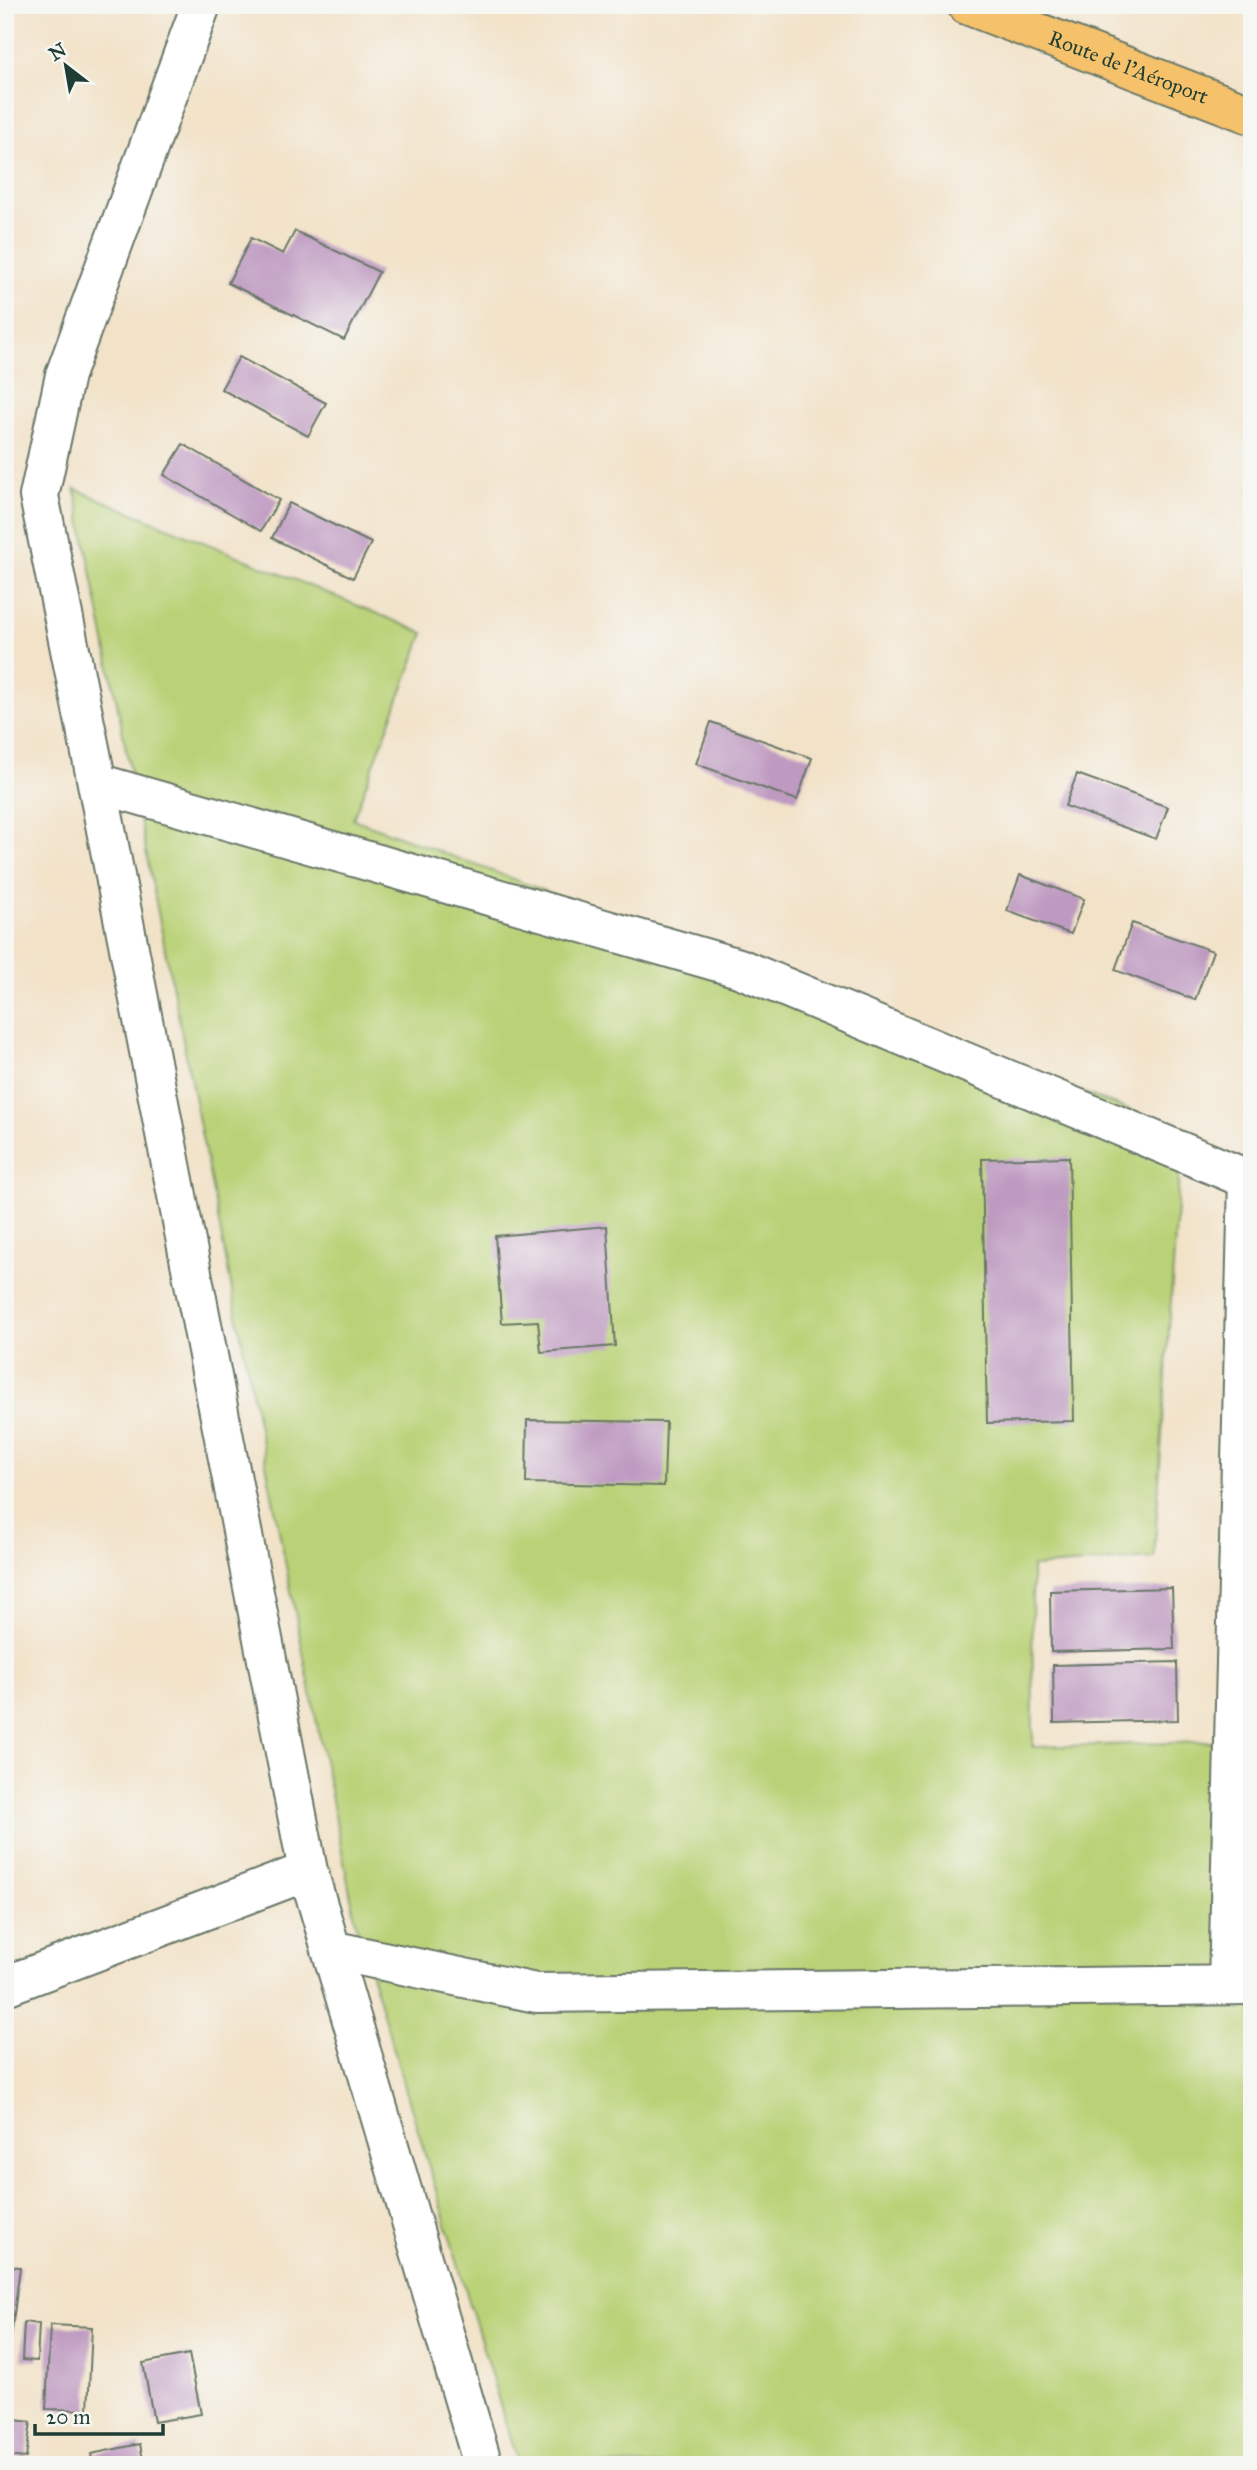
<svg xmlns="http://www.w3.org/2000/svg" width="1257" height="2470" font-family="'IM FELL Great Primer',serif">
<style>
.green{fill:#bad277;stroke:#6c8856;stroke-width:2}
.building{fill:#be9ac1}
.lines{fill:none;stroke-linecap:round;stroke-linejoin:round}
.minor-casing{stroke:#697768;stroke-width:42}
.major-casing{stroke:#697768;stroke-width:42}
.minor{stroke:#fff;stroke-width:38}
.major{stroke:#f5c16b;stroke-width:38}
.labels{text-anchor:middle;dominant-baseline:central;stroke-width:7;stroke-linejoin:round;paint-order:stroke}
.street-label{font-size:21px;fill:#1f3d34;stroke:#f6f6f2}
</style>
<rect width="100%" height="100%" fill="#f6f6f2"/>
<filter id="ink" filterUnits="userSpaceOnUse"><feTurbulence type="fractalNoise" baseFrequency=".0143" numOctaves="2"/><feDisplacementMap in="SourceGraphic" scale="14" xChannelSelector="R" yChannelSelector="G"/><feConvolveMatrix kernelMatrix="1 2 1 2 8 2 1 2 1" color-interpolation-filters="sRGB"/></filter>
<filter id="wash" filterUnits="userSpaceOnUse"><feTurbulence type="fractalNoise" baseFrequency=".00686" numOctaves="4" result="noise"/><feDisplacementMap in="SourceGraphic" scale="28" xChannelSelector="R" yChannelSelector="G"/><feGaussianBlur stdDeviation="1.57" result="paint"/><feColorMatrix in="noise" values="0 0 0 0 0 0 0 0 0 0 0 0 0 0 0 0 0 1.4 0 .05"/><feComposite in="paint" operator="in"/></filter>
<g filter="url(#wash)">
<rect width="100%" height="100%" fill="#f2e2c8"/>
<path class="green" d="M75 489 424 633 353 819 1182 1130 1154 1558 1032 1567 1033 1747 1242 1741 1239 1951H1252V2465H518L356 1923Z"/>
<g id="blocks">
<path class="building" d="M295 231 379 272 344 340 228 283 251 238 283 254Z
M239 357 326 403 308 436 221 389Z
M183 444 279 500 261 531 164 475Z
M289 503 371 543 353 578 272 538Z
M711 722 812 758 797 800 696 764Z
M1077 774 1168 807 1156 839 1065 806Z
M1020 875 1084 899 1071 934 1007 911Z
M1132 923 1213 951 1195 1000 1115 970Z
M1069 1157 1074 1421 987 1423 982 1159Z
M607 1226 615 1346 541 1352 538 1321 502 1323 495 1236Z
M527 1420 666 1422 664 1486 526 1483Z
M1172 1588 1174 1649 1051 1652 1050 1591Z
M1177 1662 1178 1720 1054 1723 1053 1665Z
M5 2266 20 2267 7 2369H5Z
M24 2322 39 2324 37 2361 22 2360Z
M50 2325 92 2327 88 2410 46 2409Z
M189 2354 201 2414 154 2422 143 2363Z
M5 2419 31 2422 26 2458 5 2456Z
M140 2444 144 2465H93L91 2454Z"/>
</g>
</g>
<g filter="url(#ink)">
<use href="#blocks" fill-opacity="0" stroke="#697768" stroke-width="2"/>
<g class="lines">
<defs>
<path id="minor" d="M201 5 65 375 39 496 97 783 308 1871 483 2465
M97 783 739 968 1252 1181
M331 1950 536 1993 1252 1985
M1228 1985 1248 1179
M5 1986 308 1871"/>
<g id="major">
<path id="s1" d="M967 5 1252 115"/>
</g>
</defs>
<use href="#minor" class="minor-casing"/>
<use href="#major" class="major-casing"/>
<use href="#minor" class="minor"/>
<use href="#major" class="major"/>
</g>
</g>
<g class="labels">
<g class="street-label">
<text stroke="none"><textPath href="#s1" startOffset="173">Route de l'Aéroport</textPath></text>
</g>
</g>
<rect width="1257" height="2470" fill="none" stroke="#f6f6f2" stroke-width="28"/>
<g transform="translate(66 66) rotate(329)" stroke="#f6f6f2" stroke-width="5" paint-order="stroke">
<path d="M0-5L12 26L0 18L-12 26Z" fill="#1f3d34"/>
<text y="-10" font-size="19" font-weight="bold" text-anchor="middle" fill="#1f3d34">N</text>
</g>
<path d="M35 2424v10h128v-10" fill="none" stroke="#1f3d34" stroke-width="3.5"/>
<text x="46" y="2424" font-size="21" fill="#1f3d34" stroke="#f6f6f2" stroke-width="5" paint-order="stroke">20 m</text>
</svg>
